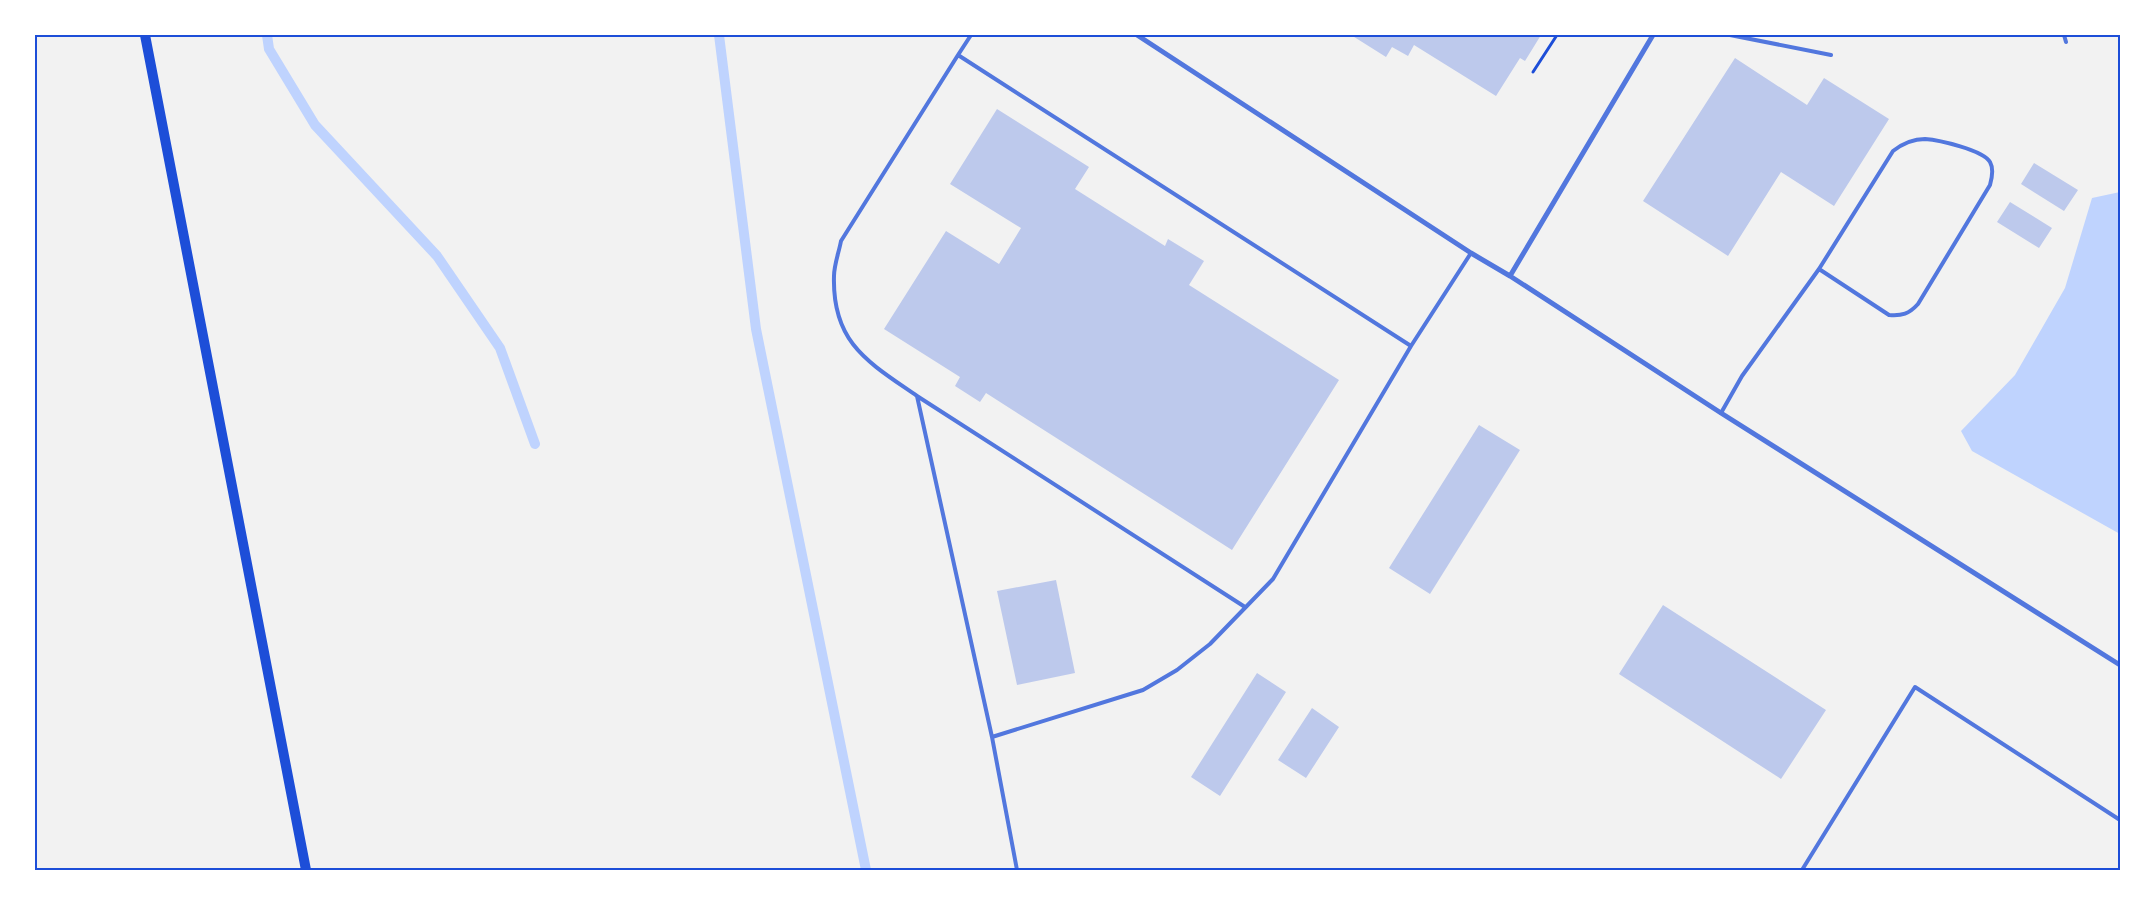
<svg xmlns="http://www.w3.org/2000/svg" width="2155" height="905" font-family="Helvetica,sans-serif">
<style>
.water{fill:#bfd3fe}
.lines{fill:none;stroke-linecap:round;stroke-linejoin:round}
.stream{stroke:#bfd3fe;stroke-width:10}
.building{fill:#bdc9ec}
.path{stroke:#1d4ed8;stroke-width:3}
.service{stroke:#5277de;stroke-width:4}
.minor{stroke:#5277de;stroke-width:5}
.secondary{stroke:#1d4ed8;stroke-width:10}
.neatline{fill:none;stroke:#1d4ed8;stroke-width:2}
</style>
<rect width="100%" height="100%" fill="#f2f2f2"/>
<path class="water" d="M2120 192V534L1972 451 1961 431 2015 375 2065 288 2092 198Z"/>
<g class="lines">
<path class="stream" d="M267 35 269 49 315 125 437 256 500 348 535 444
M719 35 756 329 866 870"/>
</g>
<path class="building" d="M1351 35H1541L1525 61 1520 58 1496 96 1414 45 1408 56 1392 47 1386 57Z
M1735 58 1807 105 1824 78 1889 119 1834 206 1781 172 1728 256 1643 201Z
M997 109 1089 167 1075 189 1165 246 1168 239 1204 261 1189 285 1339 380 1232 550 986 393 980 402 955 386 960 377 884 329 946 231 999 264 1021 228 950 184Z
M2034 163 2078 190 2064 211 2021 184Z
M2010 202 2052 228 2039 248 1997 222Z
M1479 425 1520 450 1430 594 1389 568Z
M1056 580 1075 673 1017 685 997 591Z
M1663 605 1826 710 1781 779 1619 674Z
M1257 673 1286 692 1220 796 1191 777Z
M1312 708 1339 727 1306 778 1278 760Z"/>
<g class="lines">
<path class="path" d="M1533 72 1557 35"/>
<path class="service" d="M971 35 958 55 1411 346 1471 253
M1730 35 1831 55
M2064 35 2066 42
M958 55 841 241C839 252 834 265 834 276 832 343 868 362 917 396L992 737 1143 690 1177 670 1210 644 1273 579 1411 346
M917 396 1245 607
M1721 413 1742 376 1819 269 1893 151C1902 144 1913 139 1925 139 1939 140 1983 150 1990 162 1994 169 1992 178 1990 185L1918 304C1909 314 1902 316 1889 315L1819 269
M992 737 1017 870
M1802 870 1915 687 2120 820"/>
<path class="minor" d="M1137 35 1471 253 1510 276 1721 413 2120 665
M1510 276 1653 35"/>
<path class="secondary" d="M145 35 306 870"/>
</g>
<rect width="2155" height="905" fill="none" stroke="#ffffff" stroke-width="72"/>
<rect x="36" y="36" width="2083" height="833" class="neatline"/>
</svg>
